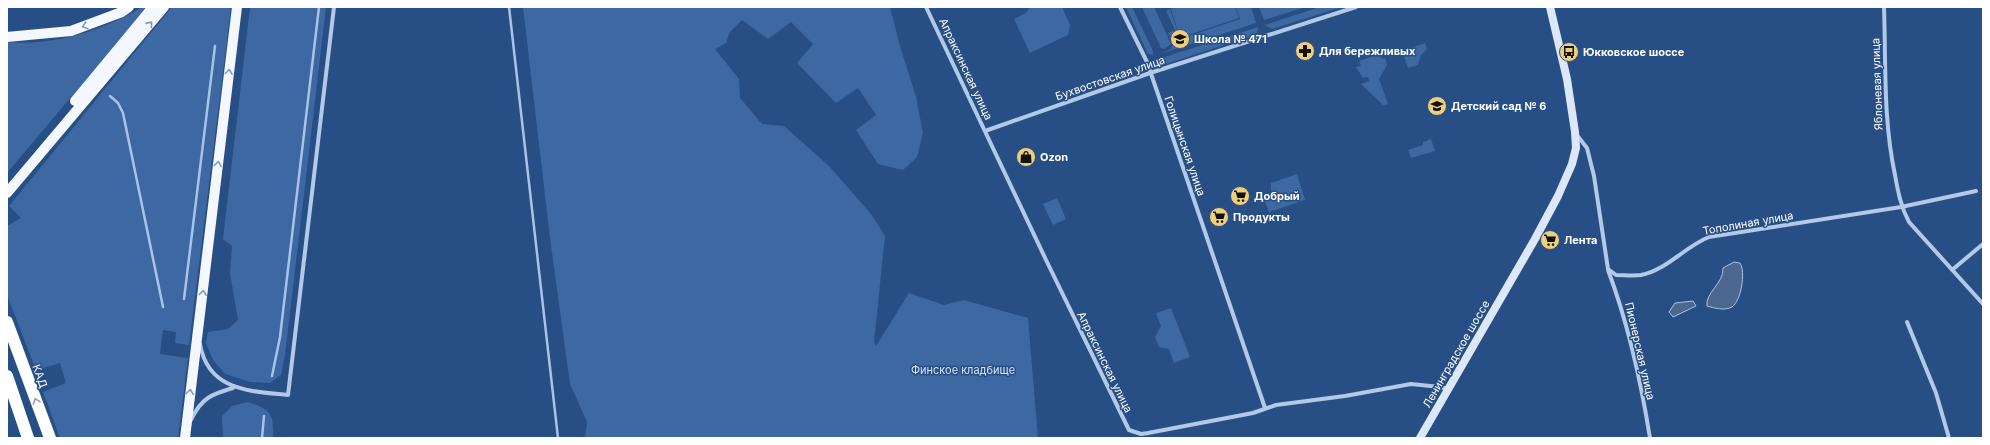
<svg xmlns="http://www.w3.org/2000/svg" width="1990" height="445" font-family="Inter,sans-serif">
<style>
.green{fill:#3d68a1}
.water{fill:#4d688e;stroke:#a7c4e8}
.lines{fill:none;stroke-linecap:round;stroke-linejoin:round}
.stream{stroke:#a7c4e8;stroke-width:2.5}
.minor{stroke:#b2c9e7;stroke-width:4}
.secondary{stroke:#dce7f7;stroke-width:8}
.primary{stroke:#f4f8fe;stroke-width:10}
.motorway{stroke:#fff;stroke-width:12}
.oneway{stroke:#849bbb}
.oneway2{stroke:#899ebc}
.labels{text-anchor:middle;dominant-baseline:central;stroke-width:3;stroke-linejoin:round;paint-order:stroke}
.poi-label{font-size:11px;font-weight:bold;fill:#fff;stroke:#284f85;text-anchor:start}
.street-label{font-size:11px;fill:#fff;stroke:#284f85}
.park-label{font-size:11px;fill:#d6e4f6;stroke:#284f85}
</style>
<rect width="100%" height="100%" fill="#284f85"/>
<path class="green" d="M142 7H147L7 173V42C53 46 103 31 142 7Z
M172 7H231L189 345 175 343 176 332 163 330 160 354 188 358 178 438H60L43 392 66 383 60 363 40 369 34 365 7 295V226L21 218 9 206Z
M250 7H326L285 355 281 375 270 383 250 382 225 374 213 360 206 343 208 332 228 329 238 320 230 273 232 246 223 239Z
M523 7H890L900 46 916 97 923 133 917 157 903 170 878 164 856 130 876 115 858 88 836 103 797 63 813 44 791 22 768 39 742 20 730 32 726 43 715 49 739 79 740 98 762 124 784 126 829 166 871 214 885 236 874 342 876 346 909 293 944 305 964 300 1028 318 1038 438H585L587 422 570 384 550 238Z
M1030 7H1062L1070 25 1068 35 1030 53 1014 19 1026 13Z
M1126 7H1132L1153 51V55L1148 54Z
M1142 7H1154L1171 44 1164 49 1161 48Z
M1175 7H1235L1239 18 1180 38 1171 9Z
M1236 7H1251L1256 23 1160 54 1171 49 1173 44 1168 33 1175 30 1166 11 1170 9 1180 39 1240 19Z
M1259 7H1306L1264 20Z
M1320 7H1342L1272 29 1265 25Z
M1258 27 1257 34 1166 64 1162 58Z
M1425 43 1427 49 1421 55 1418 65 1408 68 1402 51Z
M1380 54 1382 59 1385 58 1387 65 1379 79 1388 104 1383 105 1361 84 1369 81 1368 77 1363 78 1356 67 1361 66 1359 61Z
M1431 139 1435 151 1411 158 1408 150 1423 145V142Z
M1297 174 1305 200 1269 212 1264 199 1271 195V183Z
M1057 198 1066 219 1053 225 1043 204Z
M1171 308 1190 357 1174 363 1169 349 1159 347 1155 337 1161 326 1156 313Z
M247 402C271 409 274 413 273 438H223L222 416 232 406Z"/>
<path class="water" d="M1734 262 1740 263C1746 272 1741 301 1732 307 1725 311 1714 308 1707 306 1705 293 1724 283 1723 268Z
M1693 301 1696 306 1673 317 1669 312 1675 303Z"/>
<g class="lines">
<path class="stream" d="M509 7 558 438
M110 96 118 103 123 113 163 307
M184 299 215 46
M272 376 280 337 319 7
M262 438 264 416"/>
<path class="minor" d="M926 7 1047 262 1129 430 1141 434 1148 433 1253 413 1276 405 1345 396 1411 384 1440 387 1448 389
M1120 7 1147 62 1265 408
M1884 7C1886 64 1883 119 1895 175 1898 192 1901 207 1909 222L1983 304
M985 131 1150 73 1356 7
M1576 134 1587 148 1594 176 1608 269 1616 275C1625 275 1633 276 1641 275 1665 271 1686 246 1709 237L1901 207 1976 191
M1608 270C1628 323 1641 382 1650 438
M1952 270 1983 244
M1907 322 1936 393 1949 438
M200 344C208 391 250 391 288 395L334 7
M191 420C201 398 212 394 233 388"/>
<path class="secondary" d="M1420 438 1535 239 1558 196 1572 164 1576 148 1575 132 1567 79 1550 7"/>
<path class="primary" d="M7 37 71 31 122 12 129 7
M75 101 153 7
M7 193 164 7
M185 438 237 7"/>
<path class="motorway" d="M7 322 50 438
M7 376 28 438"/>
</g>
<defs><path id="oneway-chevron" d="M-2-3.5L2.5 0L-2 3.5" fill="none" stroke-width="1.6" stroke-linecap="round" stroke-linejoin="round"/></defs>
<g class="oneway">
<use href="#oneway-chevron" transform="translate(150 24) rotate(-51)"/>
<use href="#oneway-chevron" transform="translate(85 26) rotate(161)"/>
<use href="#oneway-chevron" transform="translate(229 72) rotate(-83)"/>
<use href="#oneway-chevron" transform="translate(218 164) rotate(-83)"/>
<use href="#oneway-chevron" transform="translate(203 293) rotate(-83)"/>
<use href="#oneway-chevron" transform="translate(190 392) rotate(-83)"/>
</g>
<use class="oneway2" href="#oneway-chevron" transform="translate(36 401) rotate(-110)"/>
<defs>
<symbol id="school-disc" viewBox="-11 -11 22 22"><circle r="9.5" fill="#efcf79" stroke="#284f85"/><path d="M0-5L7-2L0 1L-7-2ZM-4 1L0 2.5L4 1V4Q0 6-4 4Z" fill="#111"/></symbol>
<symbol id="pharmacy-disc" viewBox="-11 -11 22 22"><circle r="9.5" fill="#efcf79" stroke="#284f85"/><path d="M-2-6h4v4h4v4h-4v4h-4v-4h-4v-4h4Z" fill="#111"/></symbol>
<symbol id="bus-disc" viewBox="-11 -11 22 22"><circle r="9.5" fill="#efcf79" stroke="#284f85"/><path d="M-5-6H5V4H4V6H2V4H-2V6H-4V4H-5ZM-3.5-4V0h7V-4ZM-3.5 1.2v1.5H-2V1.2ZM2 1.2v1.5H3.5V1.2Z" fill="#111"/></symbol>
<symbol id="shop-disc" viewBox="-11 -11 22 22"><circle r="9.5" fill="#efcf79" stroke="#284f85"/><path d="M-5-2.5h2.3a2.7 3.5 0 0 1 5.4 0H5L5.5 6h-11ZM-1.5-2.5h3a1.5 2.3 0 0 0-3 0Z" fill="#111"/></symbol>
<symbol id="supermarket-disc" viewBox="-11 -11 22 22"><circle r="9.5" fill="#efcf79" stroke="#284f85"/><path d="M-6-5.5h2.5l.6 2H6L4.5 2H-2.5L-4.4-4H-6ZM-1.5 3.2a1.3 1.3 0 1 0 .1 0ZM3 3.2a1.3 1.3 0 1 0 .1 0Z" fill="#111"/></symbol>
</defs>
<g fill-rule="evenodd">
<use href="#school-disc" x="1169" y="28" width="22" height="22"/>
<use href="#pharmacy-disc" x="1294" y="40" width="22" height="22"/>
<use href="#bus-disc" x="1558" y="41" width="22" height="22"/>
<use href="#school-disc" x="1426" y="95" width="22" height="22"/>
<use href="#shop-disc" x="1015" y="146" width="22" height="22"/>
<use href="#supermarket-disc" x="1229" y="185" width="22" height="22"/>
<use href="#supermarket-disc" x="1208" y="206" width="22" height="22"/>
<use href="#supermarket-disc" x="1539" y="229" width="22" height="22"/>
</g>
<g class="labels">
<g class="poi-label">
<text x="1194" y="39">Школа № 471</text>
<text x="1319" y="51">Для бережливых</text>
<text x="1583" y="52">Юкковское шоссе</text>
<text x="1451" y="106">Детский сад № 6</text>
<text x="1040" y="157">Ozon</text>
<text x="1254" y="196">Добрый</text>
<text x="1233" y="217">Продукты</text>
<text x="1564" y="240">Лента</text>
</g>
<g class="street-label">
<text transform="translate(966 69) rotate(65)">Апраксинская улица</text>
<text transform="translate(1110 78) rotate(-19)">Бухвостовская улица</text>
<text transform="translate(1877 84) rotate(-92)">Яблоневая улица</text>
<text transform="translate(1185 146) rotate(71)">Голицынская улица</text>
<text transform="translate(1748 223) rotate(-10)">Тополиная улица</text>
<text transform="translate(1640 351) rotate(77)">Пионерская улица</text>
<text transform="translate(1456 354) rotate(-60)">Ленинградское шоссе</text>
<text transform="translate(1105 362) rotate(64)">Апраксинская улица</text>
<text transform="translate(40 376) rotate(70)">КАД</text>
</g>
<g class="park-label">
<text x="963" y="370">Финское кладбище</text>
</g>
</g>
<rect width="1990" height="445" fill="none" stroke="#ffffff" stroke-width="16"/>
</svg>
